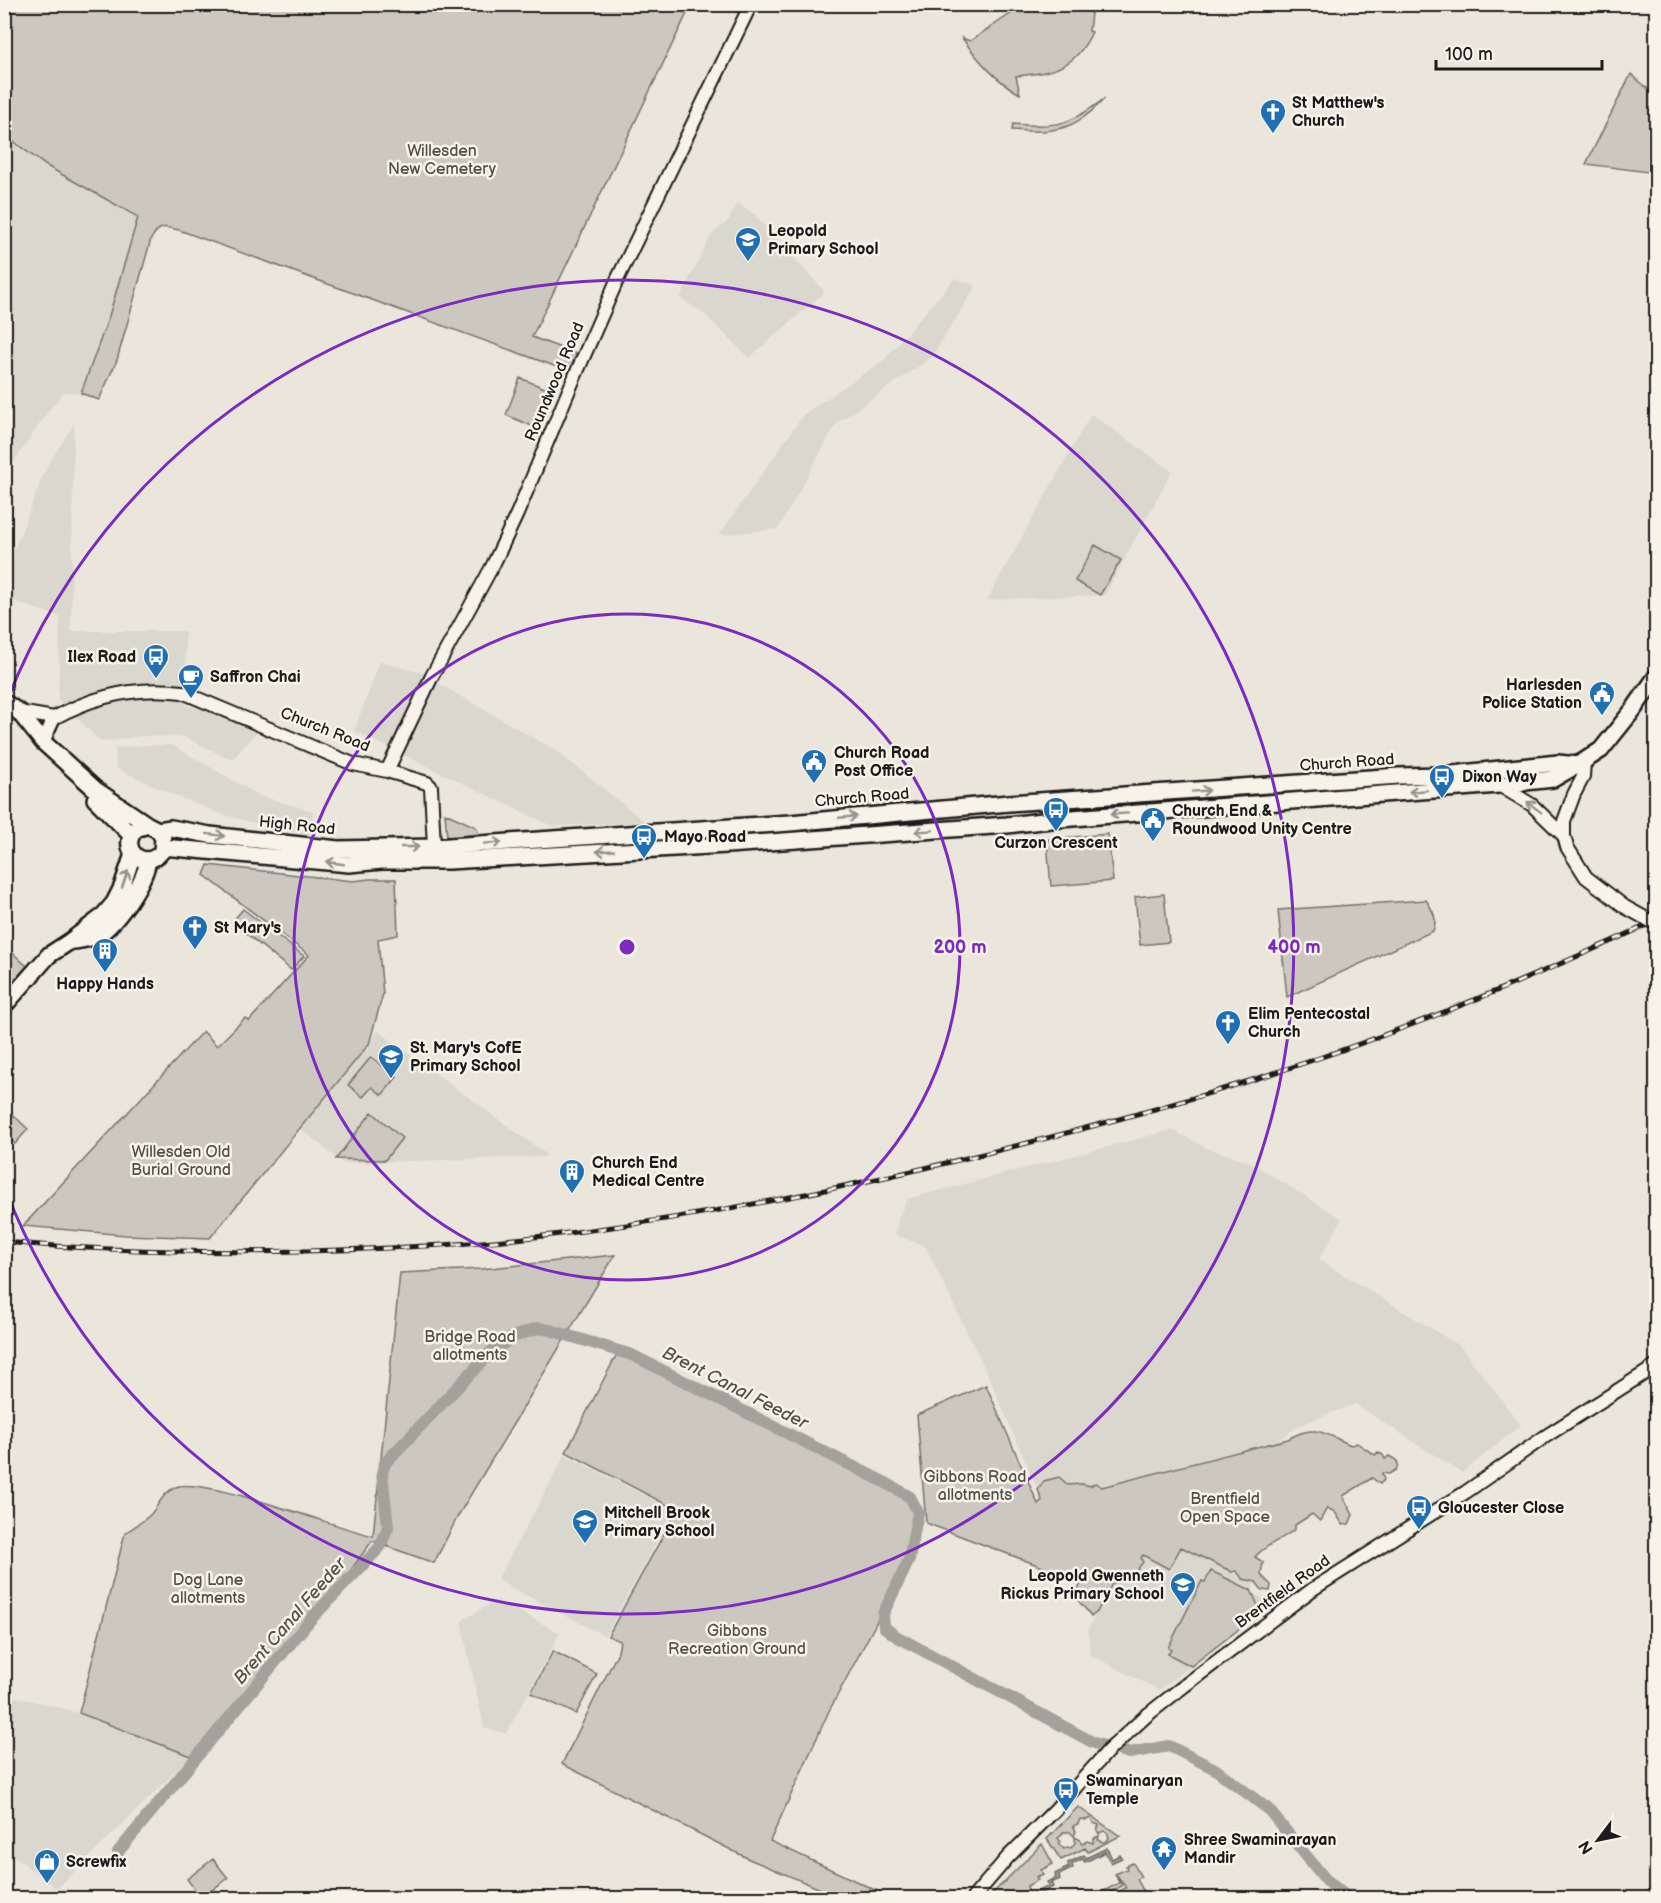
<svg xmlns="http://www.w3.org/2000/svg" width="1661" height="1903" font-family="'Balsamiq Sans',sans-serif">
<style>
.built{fill:#dad7ce}
.green{fill:#ccc8c0;stroke:#74726e;stroke-width:1.5;fill-rule:evenodd}
.water{fill:#a3a19a;stroke:#6d6c68;stroke-width:1.5}
.lines{fill:none;stroke-linecap:round;stroke-linejoin:round}
.canal{stroke:#a3a19a;stroke-width:12}
.minor-casing{stroke:#1c1c1c;stroke-width:16}
.major-casing{stroke:#1c1c1c;stroke-width:20}
.minor{stroke:#f7f3e8;stroke-width:12}
.major{stroke:#f7f3e8;stroke-width:15}
.rail-casing{stroke:#1c1c1c;stroke-width:5}
.rail{stroke:#f7f3e8;stroke-width:3;stroke-dasharray:9;stroke-linecap:butt}
.minor-bridge-casing{stroke:#1c1c1c;stroke-width:16;stroke-linecap:butt}
.minor-bridge{stroke:#f7f3e8;stroke-width:12}
.oneway{stroke:#94928c}
.ring{fill:none;stroke:#7b2cbf;stroke-width:3}
.labels{text-anchor:middle;dominant-baseline:central;stroke-width:5;stroke-linejoin:round;paint-order:stroke}
.poi-label{font-size:16px;font-weight:bold;fill:#1c1c1c;stroke:#f7f3e8;text-anchor:start}
.park-label{font-size:16px;fill:#51504d;stroke:#f7f3e8}
.street-label{font-size:16px;fill:#1c1c1c;stroke:#f7f3e8}
.water-label{font-size:18px;font-style:italic;fill:#52514e;stroke:#f7f3e8}
.centre{fill:#7b2cbf;stroke:#f7f3e8;stroke-width:3}
.ring-label{font-size:18px;text-anchor:middle;font-weight:bold;fill:#7b2cbf;stroke:#f7f3e8;stroke-width:5;stroke-linejoin:round;paint-order:stroke}
</style>
<rect width="100%" height="100%" fill="#eae6dc"/>
<filter id="ink" filterUnits="userSpaceOnUse"><feTurbulence type="fractalNoise" baseFrequency=".0167" numOctaves="2"/><feDisplacementMap in="SourceGraphic" scale="12" xChannelSelector="R" yChannelSelector="G"/><feConvolveMatrix kernelMatrix="1 2 1 2 8 2 1 2 1" color-interpolation-filters="sRGB"/></filter>
<g filter="url(#ink)">
<path class="built" d="M5 135 45 165 138 217 109 316 81 393 64 392 50 409 5 474Z
M737 203 754 214 825 292 749 358 702 312 680 298 711 235 729 220Z
M955 278 976 286 932 357 837 423 778 529 719 535 804 414 884 360Z
M1091 414 1172 471 1105 595 987 600Z
M74 424 71 631H185L186 705 264 724 232 760 184 737 142 736 101 742 58 699 60 617 5 598 4 575 47 466Z
M380 661 432 676 441 685 557 751 645 822 552 826 354 731Z
M147 745H172L260 796 313 811 309 835 279 830 218 813 163 790 116 768 115 748Z
M378 1031 546 1154 544 1157 342 1163 300 1128Z
M1172 1130 1207 1148 1248 1161 1342 1219 1319 1260 1460 1346 1521 1425 1462 1473 1355 1404 1300 1425 1279 1440 1043 1502 989 1377 925 1246 895 1235 898 1219 907 1199Z
M565 1455 674 1510 605 1636 497 1580Z
M1155 1533 1255 1584 1252 1592 1272 1604 1159 1690 1090 1655 1088 1629 1117 1574 1124 1567 1135 1570Z
M497 1600 560 1633 506 1734 484 1728 461 1621Z
M4 1694 66 1709 191 1756 57 1889 5 1849Z"/>
<path class="green" d="M5 5H691L532 337 579 355 571 372 179 230C164 226 159 225 151 239L117 360 99 400 81 393 109 316 138 217 45 165 5 135Z
M1024 5H1092L1089 31 1092 32C1075 69 1053 72 1016 76L1020 94C995 80 979 61 962 38L970 41Z
M1631 74 1656 96V173L1586 164Z
M1105 98C1076 130 1054 134 1012 130L1013 124C1057 128 1070 125 1105 98Z
M520 378 552 391 539 429 506 415Z
M1095 545 1121 560 1100 595 1075 581Z
M445 813 476 827 479 834 447 838Z
M1108 834 1113 881 1051 886 1047 842 1049 839Z
M208 865 353 881 369 879H396L398 935 378 939 383 994 369 1044 210 1238 126 1235 23 1226 203 1031 217 1046 245 1018 249 1021 309 955 204 875Z
M1164 894 1169 942 1140 945 1135 897Z
M1426 900C1433 911 1438 918 1433 931L1287 997 1278 910Z
M243 909 304 956 291 970 232 922Z
M5 946 27 966 5 991Z
M371 1057 397 1077 382 1095 372 1087 363 1097 348 1085Z
M372 1112 402 1138 385 1160 336 1159Z
M13 1115 28 1129 15 1144 5 1135V1124Z
M615 1255 459 1514 434 1563 372 1541 345 1578 314 1611 191 1756 79 1713 125 1533C134 1527 144 1521 151 1514 159 1504 164 1492 176 1487 202 1476 338 1528 373 1536L400 1273 481 1269Z
M619 1350 635 1353 914 1494V1517L906 1560 874 1627 829 1711 770 1841 892 1898H842L749 1859 562 1764 618 1652 620 1641 608 1636 677 1510 566 1452Z
M986 1385 1038 1504 1042 1500 1038 1490 1044 1481 1059 1477 1068 1485 1082 1484 1090 1486 1095 1483 1102 1487 1288 1439C1315 1423 1325 1434 1351 1445L1357 1443 1375 1455 1378 1452 1383 1455 1385 1459 1389 1456 1396 1460 1398 1464 1397 1469 1389 1474 1382 1473 1384 1480 1380 1484 1372 1478 1343 1496 1353 1515 1349 1524 1343 1525 1335 1512 1327 1508 1320 1521 1312 1514 1295 1525V1529C1282 1540 1266 1544 1255 1557L1263 1562 1261 1575 1271 1585 1270 1591 1262 1590 1256 1582 1243 1579 1236 1571 1231 1572 1228 1569H1226L1181 1547 1169 1569 1143 1555 1141 1558 1143 1562 1133 1575 1126 1571 1124 1574 1121 1573 1119 1576 1117 1575V1582L1112 1584 1097 1612 1091 1617C1085 1604 1069 1601 1081 1584L1078 1578H1075L1069 1574V1577L926 1523 917 1415Z
M1211 1571 1251 1590 1261 1612 1191 1666 1168 1654 1171 1650 1168 1648 1202 1581 1205 1582Z
M553 1651 597 1674 576 1714 531 1693Z
M1078 1807 1120 1836 1088 1852 1085 1848 1061 1860 1047 1839ZM1091 1818 1093 1823 1099 1825 1097 1830 1099 1834 1101 1832 1105 1831 1108 1834 1109 1838 1106 1841 1102 1842 1098 1839 1099 1836 1094 1838 1093 1843 1087 1841 1082 1844 1079 1839 1075 1837V1843L1071 1848 1067 1847 1064 1849 1059 1844 1060 1841 1058 1838 1062 1835 1063 1832H1070L1074 1836 1076 1831 1073 1826 1078 1824 1080 1819 1086 1820Z
M1042 1844 1053 1864 1041 1870 1043 1874 1036 1877 1038 1880 1027 1886 1028 1890 1011 1898H988Z
M213 1859 228 1878 201 1898 187 1879Z
M1133 1863 1141 1877 1137 1879 1147 1898H1106L1126 1888 1117 1875 1122 1886 1100 1898 1098 1894 1119 1883 1115 1874 1127 1869 1126 1866Z"/>
<path class="water" d="M1107 1848 1112 1859 1120 1855 1122 1858 1111 1863 1105 1852 1085 1862 1082 1859 1072 1864 1073 1868 1059 1875 1060 1879 1051 1883 1053 1887 1037 1895 1036 1892 1048 1886 1047 1882 1056 1878 1055 1874 1069 1867 1068 1863 1084 1855 1086 1858Z"/>
<g class="lines">
<path class="canal" d="M118 1852 311 1619 380 1547 388 1527 382 1473 385 1463 491 1352 513 1337 538 1328 550 1330 632 1355 886 1483 910 1497 918 1512 909 1560 883 1614 884 1627 896 1636 1094 1743 1129 1753 1169 1746 1215 1769 1268 1809 1326 1880 1348 1898"/>
<defs>
<path id="minor" d="M19 712 54 718
M54 718C94 696 137 686 182 692L353 764 387 771 427 783 431 787 434 847
M43 742 54 718
M1584 761 1583 777 1574 794 1564 821V836L1567 847 1586 877 1625 907
M387 771 432 676 493 565 517 514 569 390 618 278 751 4
M1499 785 1532 805 1564 836
M973 1898 1008 1857 1056 1809 1108 1751 1146 1716 1184 1686 1313 1589 1466 1492 1546 1436 1656 1366"/>
<path id="major" d="M4 702 19 712 43 742 96 790 148 825 158 830 163 838 162 851C145 873 117 849 136 829L148 825
M95 799 131 835
M158 830 171 828 210 835 338 849 434 847 790 823 1009 803 1399 776 1443 775 1558 763 1577 765
M163 847 349 864 382 861H449L727 845 1007 825 1060 819 1499 785 1553 779 1584 761 1601 750 1633 710 1656 677
M75 941C81 940 88 939 94 937 115 927 145 882 148 860
M4 1006 49 955 69 942 102 917 114 903 122 887 133 854"/>
</defs>
<use href="#minor" class="minor-casing"/>
<use href="#major" class="major-casing"/>
<use href="#minor" class="minor"/>
<use href="#major" class="major"/>
<defs>
<path id="rail" d="M4 1242C104 1251 203 1253 303 1251 394 1249 486 1244 576 1232 714 1214 852 1187 987 1153 1098 1126 1208 1096 1316 1059 1432 1020 1545 972 1656 921"/>
</defs>
<use href="#rail" class="rail-casing"/>
<use href="#rail" class="rail"/>
<defs>
<path id="minor-bridge" d="M1625 907 1656 924"/>
</defs>
<use href="#minor-bridge" class="minor-bridge-casing"/>
<use href="#minor-bridge" class="minor-bridge"/>
</g>
<defs><path id="oneway-shaft" d="M-6 0H5M1.5-3L5.5 0L1.5 3" fill="none" stroke-width="1.6" stroke-linecap="round" stroke-linejoin="round" transform="scale(1.5)"/></defs>
<g class="oneway">
<use href="#oneway-shaft" transform="translate(1201 791) rotate(-4)"/>
<use href="#oneway-shaft" transform="translate(1418 791) rotate(175)"/>
<use href="#oneway-shaft" transform="translate(1534 807) rotate(-143)"/>
<use href="#oneway-shaft" transform="translate(1119 814) rotate(176)"/>
<use href="#oneway-shaft" transform="translate(848 817) rotate(-5)"/>
<use href="#oneway-shaft" transform="translate(924 831) rotate(176)"/>
<use href="#oneway-shaft" transform="translate(216 835) rotate(7)"/>
<use href="#oneway-shaft" transform="translate(493 843) rotate(-4)"/>
<use href="#oneway-shaft" transform="translate(410 847)"/>
<use href="#oneway-shaft" transform="translate(605 851) rotate(177)"/>
<use href="#oneway-shaft" transform="translate(335 863) rotate(-172)"/>
<use href="#oneway-shaft" transform="translate(125 879) rotate(-71)"/>
</g>
</g>
<g class="ring">
<circle cx="627" cy="947" r="333"/>
<path d="M6 703A667 667 0 1 1 6 1191"/>
</g>
<defs>
<symbol id="church-pin" viewBox="-11 -11 22 30"><path d="M0 17L-7.5 6A9.5 9.5 0 1 1 7.5 6Z" fill="#1f6fb2" stroke="#f7f3e8"/><path d="M-1.2-6h2.4v3.5h3.3v2.4h-3.3V6h-2.4V-.1h-3.3v-2.4h3.3Z" fill="#fff"/></symbol>
<symbol id="school-pin" viewBox="-11 -11 22 30"><path d="M0 17L-7.5 6A9.5 9.5 0 1 1 7.5 6Z" fill="#1f6fb2" stroke="#f7f3e8"/><path d="M0-5L7-2L0 1L-7-2ZM-4 1L0 2.5L4 1V4Q0 6-4 4Z" fill="#fff"/></symbol>
<symbol id="bus-pin" viewBox="-11 -11 22 30"><path d="M0 17L-7.5 6A9.5 9.5 0 1 1 7.5 6Z" fill="#1f6fb2" stroke="#f7f3e8"/><path d="M-5-6H5V4H4V6H2V4H-2V6H-4V4H-5ZM-3.5-4V0h7V-4ZM-3.5 1.2v1.5H-2V1.2ZM2 1.2v1.5H3.5V1.2Z" fill="#fff"/></symbol>
<symbol id="cafe-pin" viewBox="-11 -11 22 30"><path d="M0 17L-7.5 6A9.5 9.5 0 1 1 7.5 6Z" fill="#1f6fb2" stroke="#f7f3e8"/><path d="M-5.5-4.5H6V0H3Q3 3.5 0 3.5H-2.5Q-5.5 3.5-5.5 0ZM3-3.2v2h1.7v-2ZM-6 4.5H4V6H-6Z" fill="#fff"/></symbol>
<symbol id="civic-pin" viewBox="-11 -11 22 30"><path d="M0 17L-7.5 6A9.5 9.5 0 1 1 7.5 6Z" fill="#1f6fb2" stroke="#f7f3e8"/><path d="M-.6-6.5H3V-4.5H.6V-3L4-1V1h2V6H-6V1h2V-1L-.6-3ZM-1.2 2.5V6h2.4V2.5Z" fill="#fff"/></symbol>
<symbol id="building-pin" viewBox="-11 -11 22 30"><path d="M0 17L-7.5 6A9.5 9.5 0 1 1 7.5 6Z" fill="#1f6fb2" stroke="#f7f3e8"/><path d="M-4-6H4V6H1V3H-1V6H-4ZM-2.5-4.3h1.7v1.8h-1.7ZM.8-4.3h1.7v1.8H.8ZM-2.5-1h1.7V.8h-1.7ZM.8-1h1.7V.8H.8Z" fill="#fff"/></symbol>
<symbol id="temple-pin" viewBox="-11 -11 22 30"><path d="M0 17L-7.5 6A9.5 9.5 0 1 1 7.5 6Z" fill="#1f6fb2" stroke="#f7f3e8"/><path d="M0-6L5-2H3V0L6.5 2.5H4V6H1.5V3h-3V6H-4V2.5H-6.5L-3 0V-2H-5Z" fill="#fff"/></symbol>
<symbol id="shop-pin" viewBox="-11 -11 22 30"><path d="M0 17L-7.5 6A9.5 9.5 0 1 1 7.5 6Z" fill="#1f6fb2" stroke="#f7f3e8"/><path d="M-5-2.5h2.3a2.7 3.5 0 0 1 5.4 0H5L5.5 6h-11ZM-1.5-2.5h3a1.5 2.3 0 0 0-3 0Z" fill="#fff"/></symbol>
</defs>
<g fill-rule="evenodd">
<use href="#church-pin" x="1258" y="97" width="30" height="40"/>
<use href="#school-pin" x="733" y="225" width="30" height="40"/>
<use href="#bus-pin" x="141" y="642" width="30" height="40"/>
<use href="#cafe-pin" x="176" y="662" width="30" height="40"/>
<use href="#civic-pin" x="1587" y="679" width="30" height="40"/>
<use href="#civic-pin" x="799" y="747" width="30" height="40"/>
<use href="#bus-pin" x="1427" y="762" width="30" height="40"/>
<use href="#bus-pin" x="1041" y="795" width="30" height="40"/>
<use href="#civic-pin" x="1138" y="805" width="30" height="40"/>
<use href="#bus-pin" x="629" y="822" width="30" height="40"/>
<use href="#church-pin" x="180" y="913" width="30" height="40"/>
<use href="#building-pin" x="90" y="936" width="30" height="40"/>
<use href="#church-pin" x="1213" y="1008" width="30" height="40"/>
<use href="#school-pin" x="376" y="1042" width="30" height="40"/>
<use href="#building-pin" x="557" y="1157" width="30" height="40"/>
<use href="#bus-pin" x="1404" y="1493" width="30" height="40"/>
<use href="#school-pin" x="570" y="1507" width="30" height="40"/>
<use href="#school-pin" x="1168" y="1570" width="30" height="40"/>
<use href="#bus-pin" x="1051" y="1775" width="30" height="40"/>
<use href="#temple-pin" x="1149" y="1834" width="30" height="40"/>
<use href="#shop-pin" x="32" y="1847" width="30" height="40"/>
</g>
<g class="labels">
<g class="poi-label">
<text x="1292" y="103">St Matthew's<tspan x="1292" dy="18">Church</tspan></text>
<text x="768" y="231">Leopold<tspan x="768" dy="18">Primary School</tspan></text>
<text x="136" y="657" text-anchor="end">Ilex Road</text>
<text x="210" y="677">Saffron Chai</text>
<text x="1582" y="685" text-anchor="end">Harlesden<tspan x="1582" dy="18">Police Station</tspan></text>
<text x="834" y="753">Church Road<tspan x="834" dy="18">Post Office</tspan></text>
<text x="1462" y="777">Dixon Way</text>
<text x="1172" y="811">Church End &amp;<tspan x="1172" dy="18">Roundwood Unity Centre</tspan></text>
<text x="664" y="837">Mayo Road</text>
<text x="1056" y="843" text-anchor="middle">Curzon Crescent</text>
<text x="214" y="928">St Mary's</text>
<text x="105" y="984" text-anchor="middle">Happy Hands</text>
<text x="1248" y="1014">Elim Pentecostal<tspan x="1248" dy="18">Church</tspan></text>
<text x="410" y="1048">St. Mary's CofE<tspan x="410" dy="18">Primary School</tspan></text>
<text x="592" y="1163">Church End<tspan x="592" dy="18">Medical Centre</tspan></text>
<text x="1438" y="1508">Gloucester Close</text>
<text x="604" y="1513">Mitchell Brook<tspan x="604" dy="18">Primary School</tspan></text>
<text x="1164" y="1576" text-anchor="end">Leopold Gwenneth<tspan x="1164" dy="18">Rickus Primary School</tspan></text>
<text x="1086" y="1781">Swaminaryan<tspan x="1086" dy="18">Temple</tspan></text>
<text x="1184" y="1840">Shree Swaminarayan<tspan x="1184" dy="18">Mandir</tspan></text>
<text x="66" y="1862">Screwfix</text>
</g>
<g class="park-label">
<text x="442" y="151">Willesden<tspan x="442" dy="18">New Cemetery</tspan></text>
<text x="181" y="1152">Willesden Old<tspan x="181" dy="18">Burial Ground</tspan></text>
<text x="470" y="1337">Bridge Road<tspan x="470" dy="18">allotments</tspan></text>
<text x="975" y="1477">Gibbons Road<tspan x="975" dy="18">allotments</tspan></text>
<text x="1225" y="1499">Brentfield<tspan x="1225" dy="18">Open Space</tspan></text>
<text x="208" y="1580">Dog Lane<tspan x="208" dy="18">allotments</tspan></text>
<text x="737" y="1631">Gibbons<tspan x="737" dy="18">Recreation Ground</tspan></text>
</g>
<g class="street-label">
<text transform="translate(555 382) rotate(-67)">Roundwood Road</text>
<text transform="translate(325 730) rotate(22)">Church Road</text>
<text transform="translate(1347 763) rotate(-4)">Church Road</text>
<text transform="translate(862 798) rotate(-5)">Church Road</text>
<text transform="translate(297 826) rotate(6)">High Road</text>
<text transform="translate(1283 1592) rotate(-36)">Brentfield Road</text>
</g>
<g class="water-label">
<text transform="translate(735 1388) rotate(27)">Brent Canal Feeder</text>
<text transform="translate(290 1621) rotate(-49)">Brent Canal Feeder</text>
</g>
</g>
<circle cx="627" cy="947" r="9" class="centre"/>
<g class="ring-label">
<text x="960" y="953">200 m</text>
<text x="1294" y="953">400 m</text>
</g>
<rect width="1661" height="1903" fill="none" stroke="#f7f3e8" stroke-width="24"/>
<rect x="12" y="12" width="1637" height="1879" fill="none" stroke="#1c1c1c" stroke-width="2" filter="url(#ink)"/>
<g transform="translate(1598 1840) rotate(238)" stroke="#f7f3e8" stroke-width="4.5" paint-order="stroke">
<path d="M0-4.5L10 22L0 15L-10 22Z" fill="#1c1c1c"/>
<text y="-9" font-size="16" font-weight="bold" text-anchor="middle" fill="#1c1c1c">N</text>
</g>
<path d="M1436 60v9h166v-9" fill="none" stroke="#1c1c1c" stroke-width="3"/>
<text x="1445" y="60" font-size="18" fill="#1c1c1c" stroke="#f7f3e8" stroke-width="4.5" paint-order="stroke">100 m</text>
</svg>
